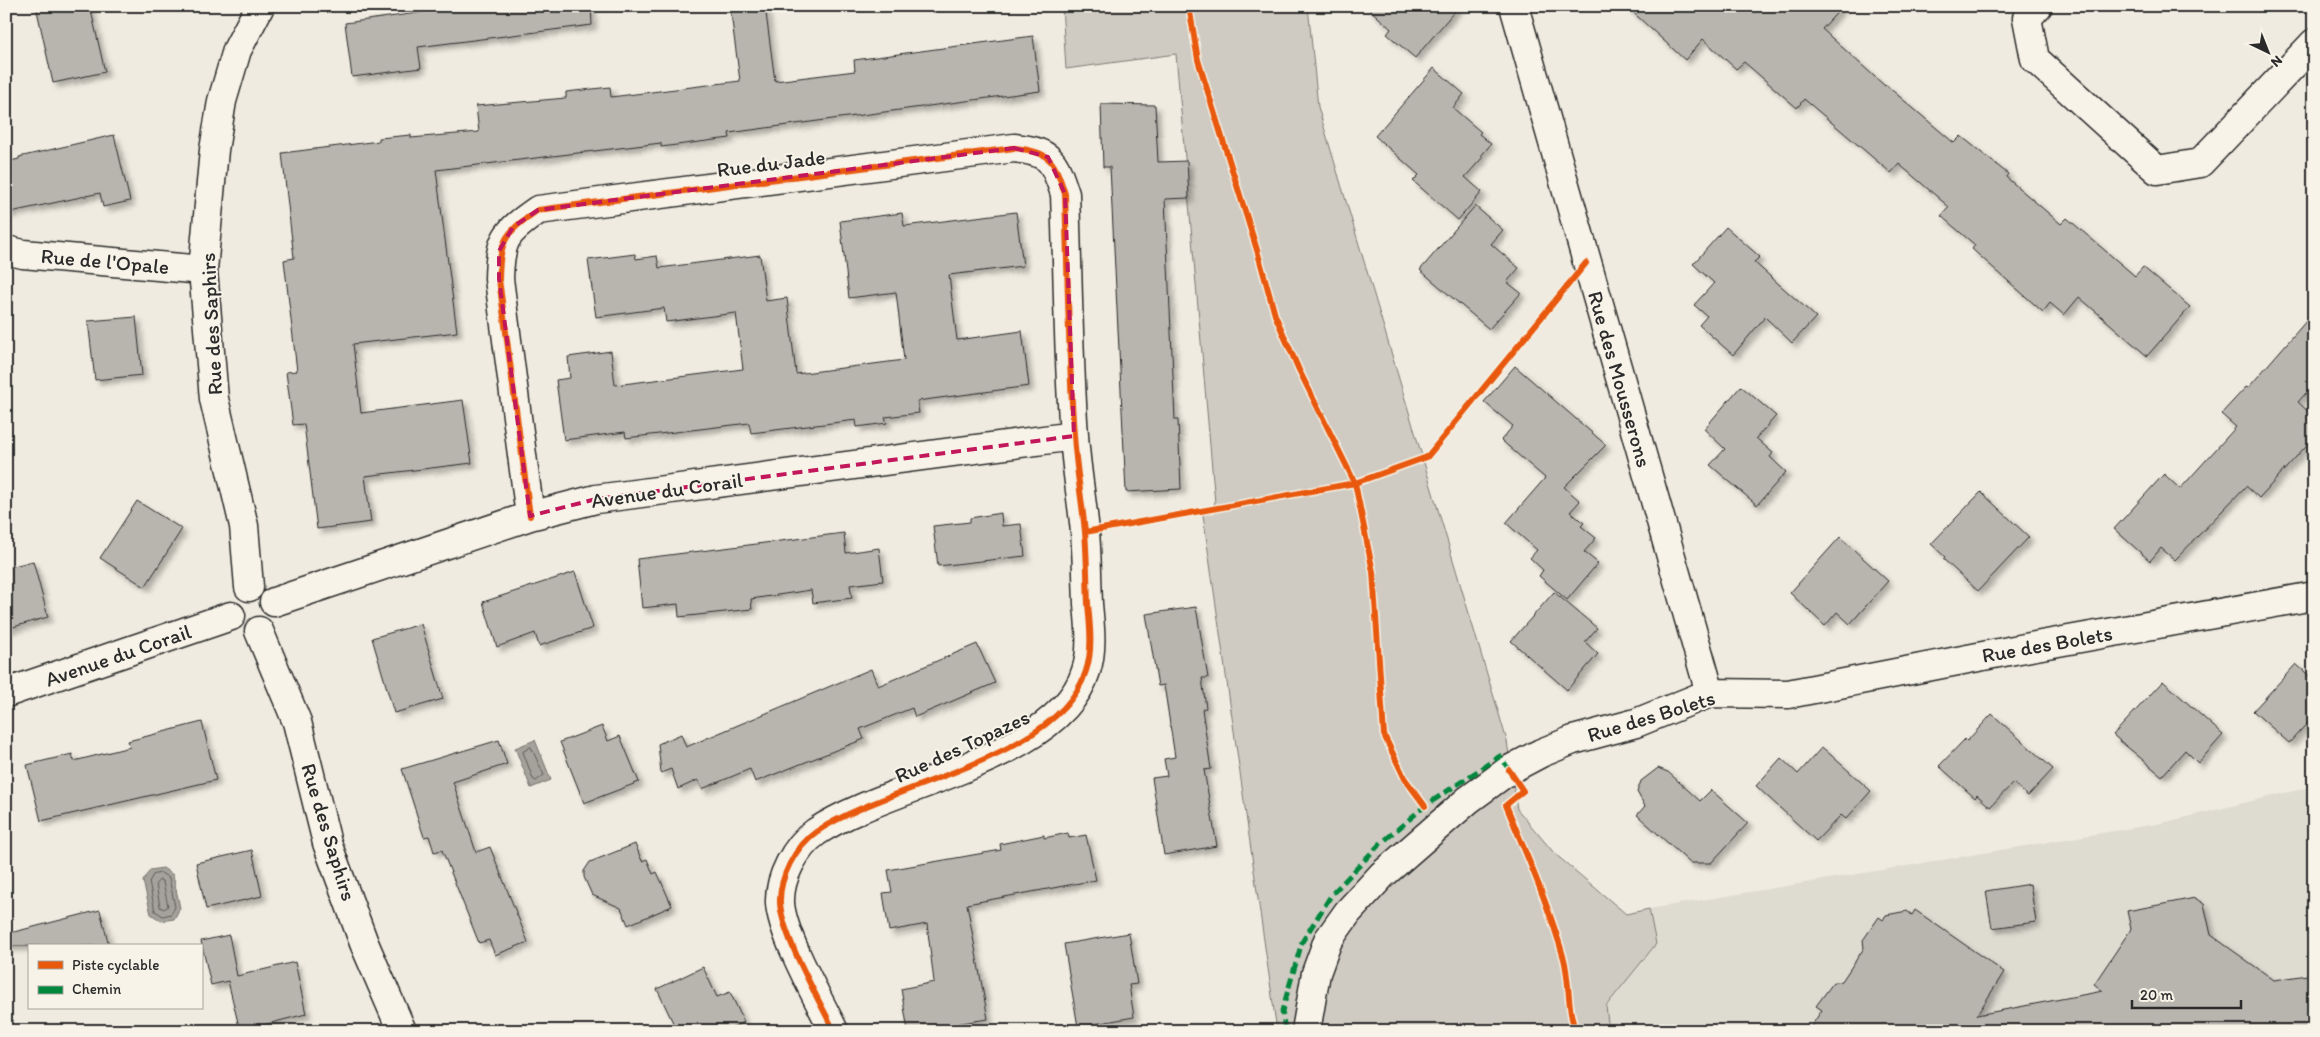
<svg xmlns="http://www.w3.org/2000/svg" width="2320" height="1037" font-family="Itim,sans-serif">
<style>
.built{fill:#dedbd1}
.green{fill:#cfcbc2;stroke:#7d7b76}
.water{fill:#a4a29a;stroke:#74726e}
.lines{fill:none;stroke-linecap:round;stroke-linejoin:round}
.shore{stroke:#5b5b57;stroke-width:1}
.building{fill:#b8b5ae;stroke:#2b2b2b;filter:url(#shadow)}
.street-casing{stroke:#2b2b2b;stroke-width:31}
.street{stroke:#f7f3e8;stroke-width:28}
.quiet{stroke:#00873e;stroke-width:5;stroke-dasharray:10 5;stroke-linecap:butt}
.cycleway-casing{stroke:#f7f3e8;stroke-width:9}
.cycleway{stroke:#e8590c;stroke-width:6}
.marked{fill:none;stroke:#c2185b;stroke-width:4;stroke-dasharray:10 6;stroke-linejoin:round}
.labels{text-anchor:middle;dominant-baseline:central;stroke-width:4;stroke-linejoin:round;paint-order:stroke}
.street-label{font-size:21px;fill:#2b2b2b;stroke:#f7f3e8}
</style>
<defs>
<filter id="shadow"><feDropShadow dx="4.5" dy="4.5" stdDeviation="2.5" flood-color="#0004"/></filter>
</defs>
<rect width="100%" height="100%" fill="#efebe0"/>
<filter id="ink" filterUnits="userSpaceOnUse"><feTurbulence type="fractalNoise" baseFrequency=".02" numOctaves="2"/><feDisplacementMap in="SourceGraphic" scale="10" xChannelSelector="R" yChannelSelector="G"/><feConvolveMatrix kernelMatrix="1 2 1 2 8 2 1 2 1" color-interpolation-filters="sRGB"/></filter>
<g filter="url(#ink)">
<path class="built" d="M2314 786V1031H1609L1606 1006 1656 944 1649 909 2162 823Z"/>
<path class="green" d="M1062 6H1308L1318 107 1507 741 1517 809 1554 853 1626 914 1649 909 1656 944 1606 1006 1609 1031H1277L1203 515 1215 503 1176 54 1066 69Z"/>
<path class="water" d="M535 740 551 780 531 788 515 748Z
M163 868 173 875 180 908 174 919 161 921 151 914 143 881 150 870Z"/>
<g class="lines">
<path class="shore" d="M531 747 544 775 536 781 533 779 523 752Z
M161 873 169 878 175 907 171 914 163 916 155 911 149 882 153 875Z
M160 880 163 882 168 906 164 909 160 907 156 884Z"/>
</g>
<path class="building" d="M36 6H90L105 72 53 83Z
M468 6H591L592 25 418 47 421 68 352 77 345 23Z
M730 6H765L775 81 855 71 854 60 1033 36 1040 91 729 133 730 138 661 147V143L436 170 457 332 353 344 361 413 463 400 472 463 365 476 371 522 317 529 304 424 293 425 286 372 297 371 284 260 294 258 282 153 379 141V138L411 135V138L479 132 476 106 566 98V92L610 87 611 97 740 81Z
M1366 6H1459L1415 58 1387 34 1391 29Z
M1626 6H1843L1822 29 1885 86 1886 85 1954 143 1961 136 2008 174 2006 177 2061 224 2067 218 2135 276 2143 267 2190 307 2147 356 2079 297 2064 315 2050 303 2043 312 1972 249 1975 245 1941 216 1949 207 1899 164 1891 173 1804 99 1797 108 1744 62 1736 69 1703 39 1685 60Z
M1434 68 1464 94 1453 108 1481 132 1479 134 1491 144 1481 156 1483 157 1465 177 1482 192 1458 220 1413 181 1419 175 1375 136Z
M1101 104 1155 105 1158 162 1187 161 1189 198 1165 199 1175 420H1178L1181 489 1126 492 1110 167H1103Z
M114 135 130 201 103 207 100 193 6 213V162L19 159V157Z
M1475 206 1503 230 1491 244 1519 268 1507 282 1521 293 1489 329 1420 270Z
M1016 212 1023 266 949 275 957 340 1022 331 1029 386 917 401 919 413 885 417 887 423 857 427 856 420 751 433 749 423 626 438 625 432 564 440 556 380 570 378 568 357 611 351 615 385 743 369 736 313 666 322 664 308 596 317 588 260 635 254 636 259 657 256 659 268 760 255 766 301 787 298 796 374 904 360 896 292 849 298 840 221 902 213 904 226Z
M1726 227 1760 257 1754 262 1816 317 1792 343 1765 317 1733 355 1699 325 1707 316 1694 305 1714 283 1693 264Z
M2314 312V384L2298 402 2314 417V437L2259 498 2246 486 2175 560 2161 548 2150 561 2114 529 2164 474 2180 489 2236 427 2221 414 2246 387 2248 388Z
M136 317 142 375 95 380 88 321Z
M1515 366 1606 445 1564 487 1580 501 1570 512 1584 523 1581 526 1596 538 1584 552 1598 563 1567 600 1539 576 1543 570 1530 558 1537 550 1506 523 1545 478 1501 440 1513 426 1484 402Z
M1741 386 1776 416 1756 438 1773 453 1770 457 1786 472 1757 505 1710 465 1725 449 1704 429Z
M1981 492 2029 537 1978 591 1943 559 1945 557 1931 544Z
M137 501 182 529 145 587 100 558Z
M1001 513 1002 526 1021 524 1025 556 938 566 933 526 970 522V518Z
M844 533 846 553 879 548 883 581 850 585 852 598 813 603 811 590 751 599 752 609 679 617 678 604 642 608 637 559Z
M1840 537 1888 581 1850 624 1837 612 1825 626 1790 593Z
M33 561 48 617 6 629V568Z
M575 572 593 628 539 646 535 633 497 647 483 602Z
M1554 592 1597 628 1585 642 1598 654 1567 690 1511 641Z
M1196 607 1208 678H1202L1206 708 1202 709 1211 769 1204 770 1217 846 1164 855 1152 778 1167 776 1164 759 1175 757 1164 685 1158 686 1146 614Z
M421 624 443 699 394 713 372 638Z
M977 644 995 683 915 717 912 708 860 729 864 739 755 782 750 769 702 789 698 780 678 789 671 769 661 773 658 744 681 734 686 747 871 669 878 686Z
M2296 664 2314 680V716L2289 743 2253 711Z
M2163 681 2223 735 2198 763 2185 750 2162 776 2113 735Z
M1992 714 2053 769 2028 796 2013 783 1990 807 1977 795 1975 798 1939 766 1965 739 1967 741Z
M202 722 216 780 41 821 27 765 72 754 74 761 130 747 128 741Z
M602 726 608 741 620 736 639 782 584 803 560 742Z
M499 740 507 764 453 782 476 852 490 847 528 942 495 955 489 940 479 943 442 850 434 852 429 836 424 837 402 769Z
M1822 747 1871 791 1846 819 1841 815 1816 841 1756 786 1781 758 1798 774Z
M1658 768 1668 772 1700 801 1711 790 1748 823 1711 863H1690L1637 815 1645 806 1637 792 1641 781Z
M1068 833 1069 838 1086 835 1096 880 967 904 988 1019 908 1031 901 989 934 982 927 924 889 931 883 893 892 892 888 870 1001 850 1000 844 1044 835V838Z
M635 844 642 861 647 859 653 874 657 872 672 906 628 925 621 908 592 895 584 877V871L590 862Z
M252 850 262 896 206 909 196 863Z
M2030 884 2036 922 1992 928 1986 891Z
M2195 898 2204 904 2211 935 2274 980 2314 974V1031H1971V1024L1966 1031H1808L1822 1010 1816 1006 1833 983 1842 981 1864 948 1863 940 1879 917 1883 920 1886 915 1907 911 1912 915 1915 910 2004 972 1977 1015 2103 991 2094 984 2131 929 2127 911Z
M100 910 109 946H6V934Z
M1129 933 1137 984 1129 985 1134 1017 1078 1027 1064 944Z
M229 935 237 976 295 962 306 1014 240 1031 228 981 211 985 201 941Z
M703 967 717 997 730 992 744 1022 726 1031H677L657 989Z"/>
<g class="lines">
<defs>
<path id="street" d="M1514 6 1710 693
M2038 6 2027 18 2035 59 2157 170 2200 163 2314 43
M6 250 23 254 203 270
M530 516 499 279C500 239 505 233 538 210L1014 148C1051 152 1054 160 1065 194 1068 274 1068 355 1074 435 1076 468 1082 500 1085 532 1087 556 1087 580 1088 604 1090 626 1093 650 1086 671 1059 760 888 783 816 832 795 847 779 878 780 903 782 935 819 1000 834 1031
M249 587 244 526 214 399 203 270 214 150 222 101 237 50 260 6
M274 602 530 516 596 499 1074 436
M259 631 297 722 327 843 364 943 402 1031
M6 693 231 616
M1306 1031 1316 973 1328 940 1348 912 1382 875 1468 800 1509 770 1541 753 1573 740 1636 723 1710 693 1788 694 2014 650 2314 596"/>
</defs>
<use href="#street" class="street-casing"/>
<use href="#street" class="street"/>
<path class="quiet" d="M1285 1031 1282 1011 1302 942 1332 894 1379 845 1425 806 1500 756 1509 770"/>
<defs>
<path id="cycleway" d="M1189 6 1198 60 1257 250 1275 315 1299 370 1355 483 1373 572 1384 735 1405 779 1425 806
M530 516 499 279C500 239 505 233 538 210L1014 148C1051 152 1054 160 1065 194 1068 274 1068 355 1074 435 1076 468 1082 500 1085 532 1087 556 1087 580 1088 604 1090 626 1093 650 1086 671 1059 760 888 783 816 832 795 847 779 878 780 903 782 935 819 1000 834 1031
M1085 532 1355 483 1427 457 1586 263
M1509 770 1523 791 1506 805C1527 856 1549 906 1564 959 1570 982 1567 1011 1576 1031"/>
</defs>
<use href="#cycleway" class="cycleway-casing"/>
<use href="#cycleway" class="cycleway"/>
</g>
</g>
<path class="marked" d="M1014 148 1048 157 1065 194 1074 436 596 499 530 516 499 279V251L513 227 538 210Z"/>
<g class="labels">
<g class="street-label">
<text transform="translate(771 163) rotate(-7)">Rue du Jade</text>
<text transform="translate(105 261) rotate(5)">Rue de l'Opale</text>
<text transform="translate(211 324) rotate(-93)">Rue des Saphirs</text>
<text transform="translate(1620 379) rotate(74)">Rue des Mousserons</text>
<text transform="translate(667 490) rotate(-8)">Avenue du Corail</text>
<text transform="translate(2047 644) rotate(-10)">Rue des Bolets</text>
<text transform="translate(118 655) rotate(-19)">Avenue du Corail</text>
<text transform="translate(1651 716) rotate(-17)">Rue des Bolets</text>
<text transform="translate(962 746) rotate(-25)">Rue des Topazes</text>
<text transform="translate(329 832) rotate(73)">Rue des Saphirs</text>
</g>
</g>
<rect width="2320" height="1037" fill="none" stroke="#f7f3e8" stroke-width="25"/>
<rect x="12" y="12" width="2295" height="1012" fill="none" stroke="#2b2b2b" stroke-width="2" filter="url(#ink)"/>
<rect x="28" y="944" width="175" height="65" fill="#f7f3e8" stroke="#a5a39c"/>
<rect x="38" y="961" width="25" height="8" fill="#e8590c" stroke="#a5a39c"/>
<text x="72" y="970" font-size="15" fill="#2b2b2b">Piste cyclable</text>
<rect x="38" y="986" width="25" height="8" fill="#00873e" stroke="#a5a39c"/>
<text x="72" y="994" font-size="15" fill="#2b2b2b">Chemin</text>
<g transform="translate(2268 52) rotate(137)" stroke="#f7f3e8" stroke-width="4" paint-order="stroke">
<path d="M0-4L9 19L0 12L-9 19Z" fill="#2b2b2b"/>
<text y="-8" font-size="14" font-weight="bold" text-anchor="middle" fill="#2b2b2b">N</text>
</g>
<path d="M2132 1000v8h109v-8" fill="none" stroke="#2b2b2b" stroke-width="2.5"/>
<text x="2140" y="1000" font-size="15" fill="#2b2b2b" stroke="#f7f3e8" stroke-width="4" paint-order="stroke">20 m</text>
</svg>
